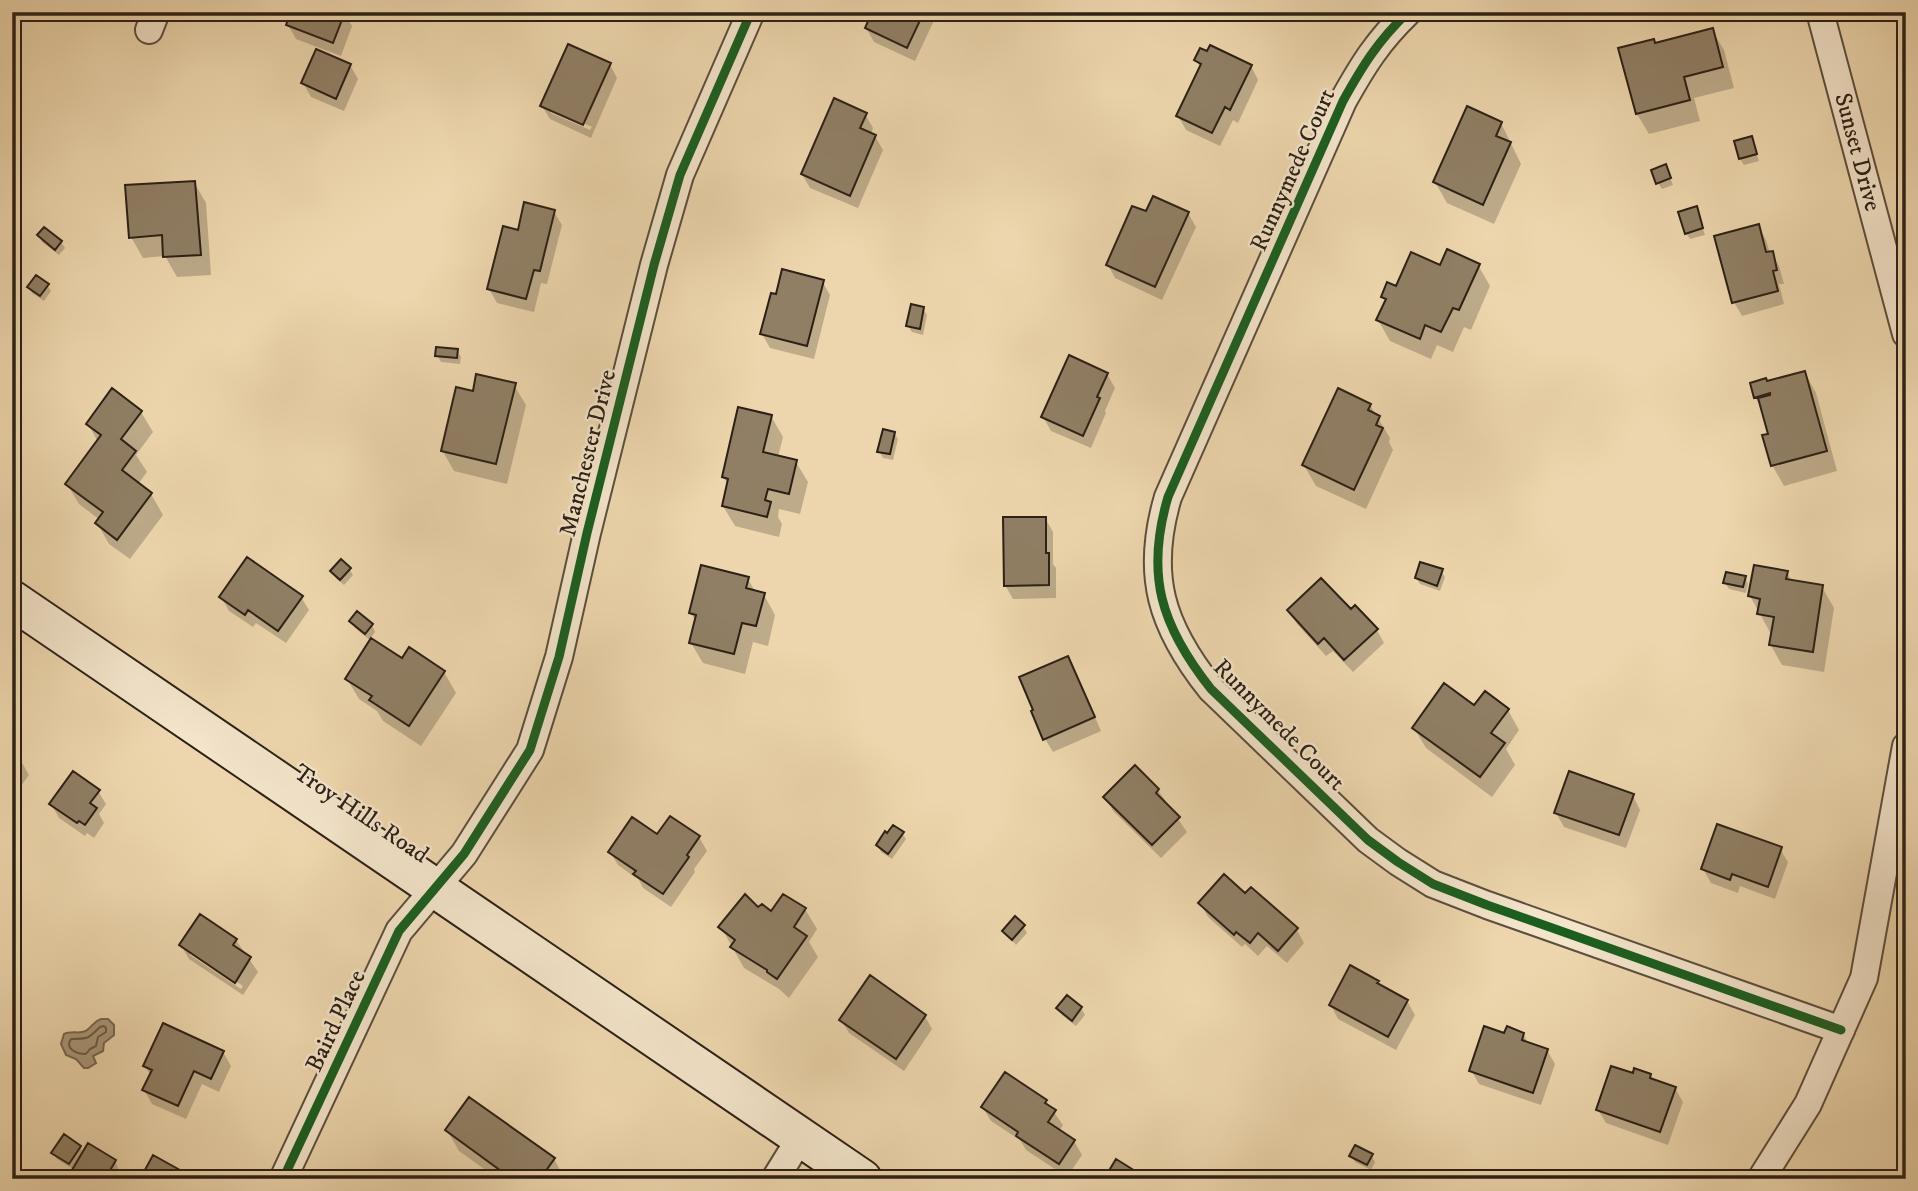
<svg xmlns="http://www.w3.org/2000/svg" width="1918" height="1191" font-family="'IM FELL DW Pica',serif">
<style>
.water{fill:#ab987a;stroke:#786852;stroke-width:2}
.shadow{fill:#0003;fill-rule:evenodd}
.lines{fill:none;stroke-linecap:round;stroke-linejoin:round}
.shore{stroke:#6c5c48;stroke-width:2}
.building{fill:#907f65;stroke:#2c2016;stroke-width:2}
.street-casing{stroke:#5c4e3c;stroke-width:30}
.secondary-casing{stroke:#2c2016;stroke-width:42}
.street{stroke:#f3e4ca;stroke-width:26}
.secondary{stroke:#f3e4ca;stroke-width:38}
.cycleway-casing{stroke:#f3e4ca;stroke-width:13}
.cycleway{stroke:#1b5e20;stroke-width:9}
.labels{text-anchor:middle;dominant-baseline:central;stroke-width:5;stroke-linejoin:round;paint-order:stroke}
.street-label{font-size:24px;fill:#2c2016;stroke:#f3e4ca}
</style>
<rect width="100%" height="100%" fill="#edd6ad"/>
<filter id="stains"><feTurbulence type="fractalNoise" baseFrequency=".00286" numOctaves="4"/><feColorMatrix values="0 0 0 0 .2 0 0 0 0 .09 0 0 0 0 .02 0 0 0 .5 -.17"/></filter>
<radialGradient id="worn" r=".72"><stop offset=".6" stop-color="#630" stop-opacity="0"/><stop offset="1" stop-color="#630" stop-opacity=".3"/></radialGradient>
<path class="water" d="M101 1019H108L114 1025V1035L104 1043 103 1051 93 1056 96 1063 88 1068H84L76 1059 66 1055 61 1044 64 1034C72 1030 81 1035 87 1030 93 1026 94 1021 101 1019Z"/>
<path class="shadow" d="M293 12H353L349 21 352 26 341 56 296 39 288 25Z
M874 12H938L915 61 874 42 866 28Z
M1712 30 1724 50 1734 88 1694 98 1700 121 1649 134 1637 114Z
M1196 60 1251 66 1258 80 1238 123 1233 120 1220 146 1186 130 1178 116 1201 69Z
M350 65 358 79 344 111 311 97 303 83Z
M610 65 617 78 591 138 550 119 542 106ZM551 109 592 127 590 130 551 113Z
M12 92 21 126 12 128Z
M865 114 873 128 871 134 875 136 883 150 858 208 810 188 802 174Z
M1501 123 1521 164 1494 224 1447 203 1435 182Z
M1751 138 1759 161 1744 165 1740 159Z
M1668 173 1673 185 1662 189 1658 183Z
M194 182 206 203 211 275 177 277 165 256 143 258 131 237Z
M1696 208 1705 235 1690 239 1686 233Z
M554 212 562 225 547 284 541 283 534 312 497 303 489 289 519 232Z
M1188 213 1196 227 1162 300 1115 278 1108 265 1147 214Z
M1758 226 1766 240 1770 253H1772L1779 266 1784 284H1779L1784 304 1742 316 1734 302Z
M39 236 61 242 65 248 59 255 42 242Z
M1478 265 1490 286 1471 330 1464 327 1453 352 1437 345 1431 359 1390 341 1378 320 1386 303 1383 297 1441 268Z
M822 281 830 295 814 359 770 348 762 334Z
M47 285 51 291 44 301 32 293 29 287Z
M923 309 927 315 923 335 912 332 908 326Z
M457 351 461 357 460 364 441 362 437 355Z
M1805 373 1816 393 1837 471 1784 486 1772 465 1770 435 1763 410 1755 397 1767 383Z
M1107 374 1115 388 1105 411 1106 413 1091 448 1051 431 1043 417Z
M514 385 526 405 507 484 454 471 442 450 474 393Z
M1370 405 1390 438 1389 442 1393 450 1366 509 1316 486 1304 465Z
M141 412 153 432 136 455 147 472 138 484 151 494 163 515 130 559 109 544 97 523 100 520 79 504 67 484 98 442 88 424Z
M771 416 783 437 778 457 796 462 808 482 800 514 779 509 778 517 782 524 779 537 735 526 723 506 728 485 724 477Z
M894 433 898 439 893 460 883 458 879 451Z
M1045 518 1053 532V564L1056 568V598L1013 599 1005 585Z
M349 569 353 575 344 585 336 578 332 572Z
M1441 571 1445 577 1440 591 1420 584 1416 578Z
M1787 572 1792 582 1822 587 1834 608 1824 672 1782 665 1770 644 1771 634 1750 596Z
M1745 577 1748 584 1746 593 1729 589 1725 583Z
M748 579 756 593 764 595 775 615 768 646 753 642 745 674 703 663 691 643 696 622 691 613Z
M221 597H301L309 610 286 643 256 623 253 627 229 611Z
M1289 611 1351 612 1377 630 1384 643 1353 672 1333 651 1326 656 1297 624Z
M351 622 372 625 375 632 370 639 402 660 444 672 456 693 421 746 383 721 377 711 359 699 347 679 371 641 355 628Z
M1067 658 1075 671 1101 731 1053 752 1045 739Z
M1474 707 1508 710 1519 730 1506 749 1515 765 1492 797 1426 748 1414 728Z
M12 751 17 754 29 775 12 798Z
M1158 790 1187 832 1161 858 1113 811 1106 797Z
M98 791 106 804 99 814 104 823 94 838 87 833 85 836 59 818 51 804Z
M1633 796 1640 810 1626 848 1564 827 1556 813Z
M902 833 906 839 892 859 881 852 878 845Z
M658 837H699L707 851 694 869 695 872 671 907 643 888 639 880 618 865 610 852Z
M1780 849 1788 862 1775 899 1740 886 1738 893 1711 883 1703 869Z
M1246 895 1297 930 1304 943 1287 963 1267 946 1258 956 1245 944 1242 947 1208 917 1200 903Z
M805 909 817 929 809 942 818 957 789 998 779 989 744 968 721 927 771 914Z
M1023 926 1027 933 1016 945 1004 931Z
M236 940 258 972 243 995 189 959 181 945ZM190 951 243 986 241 989 190 955Z
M1377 982 1380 986 1407 1001 1415 1015 1396 1050 1338 1019 1331 1005Z
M1067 997 1081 1008 1085 1015 1076 1026 1062 1015 1058 1008Z
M925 1016 932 1029 904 1071 849 1033 841 1020Z
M1523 1034 1529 1044 1547 1050 1555 1064 1541 1105 1479 1084 1471 1070 1505 1035Z
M223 1052 231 1066 219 1092 202 1084 186 1119 152 1104 144 1090 151 1076 145 1066Z
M1634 1075H1650L1653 1080 1675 1088 1683 1102 1668 1145 1606 1123 1598 1110Z
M1046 1101 1063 1125 1059 1131 1074 1141 1082 1155 1067 1177 1026 1150 1020 1140 991 1121 983 1108Z
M447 1130 554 1159 565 1179H498L459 1151Z
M80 1147 84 1154 115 1161 118 1168 112 1179H82L78 1176 73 1169 57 1159 53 1153Z
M1371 1155 1375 1162 1371 1170 1355 1162 1351 1156Z"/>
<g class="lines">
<path class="shore" d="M104 1026 106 1028V1032L98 1037 96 1046 90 1049 86 1054C77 1054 64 1049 71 1039 88 1039 88 1039 100 1027Z"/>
</g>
<path class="building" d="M291 12H345L333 43 286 25Z
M872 12H924L907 48 865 28Z
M1713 28 1723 67 1684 77 1690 100 1636 114 1618 48 1654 39 1655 43Z
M568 44 611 63 583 125 540 106Z
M1210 45 1252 65 1230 110 1225 107 1212 133 1176 116 1201 64 1194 60 1200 48 1207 51Z
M316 49 351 64 336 99 301 83Z
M834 98 867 113 860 128 876 135 850 196 801 174Z
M1467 106 1502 122 1496 136 1511 142 1483 205 1433 182Z
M1752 136 1757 154 1739 159 1734 141Z
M1666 164 1671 178 1656 184 1651 170Z
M195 181 201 255 163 257 162 235 129 238 125 185Z
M1153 196 1189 212 1155 287 1106 265 1132 206 1146 211Z
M524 202 555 210 540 271 534 270 526 299 487 289 503 226 518 230Z
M1697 206 1703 228 1685 234 1678 212Z
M1759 224 1766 252 1773 251 1777 270 1773 271 1778 291 1732 303 1714 236Z
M44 227 62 241 55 250 37 235Z
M1447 249 1480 264 1459 310 1453 308 1441 332 1425 325 1420 339 1376 320 1386 299 1381 297 1387 282 1396 286 1411 252 1440 265Z
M782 269 824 280 807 346 760 334 771 293 776 294Z
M36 275 49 284 40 296 27 287Z
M911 304 924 307 920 329 906 326Z
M436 347 458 349 457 358 435 356Z
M1069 355 1108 373 1097 397 1100 398 1083 436 1041 417Z
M1805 371 1827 451 1771 466 1762 435 1768 434 1758 398 1770 395V393L1754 398 1750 383 1766 378 1767 381Z
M476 374 516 383 496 464 441 451 456 387 473 391Z
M112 388 142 411 121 439 136 451 122 470 152 493 117 540 95 523 103 512 65 484 101 435 86 424Z
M1338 388 1371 404 1368 410 1380 416 1376 425 1383 428 1354 490 1302 465Z
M738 407 772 415 763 452 797 460 789 494 768 489 765 500 771 502 767 517 722 506 728 479 722 477Z
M883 429 895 432 890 454 877 452Z
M1003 517H1046V553H1049V585L1004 586Z
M247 557 303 596 278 631 248 610 245 615 219 597Z
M341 559 351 568 340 580 330 571Z
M1420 562 1443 569 1437 586 1415 578Z
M701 565 749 577 746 588 765 593 756 626 742 623 734 654 689 643 696 615 689 613Z
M1754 565 1788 571 1786 579 1823 585 1813 652 1769 645 1774 617 1757 614 1760 599 1748 596Z
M1726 572 1746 576 1743 587 1723 583Z
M1321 578 1351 609 1355 605 1378 629 1344 660 1324 638 1318 644 1287 610Z
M357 611 373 624 365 634 349 621Z
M371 638 402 658 409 647 445 671 409 726 369 700 372 696 345 679Z
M1068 656 1095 717 1043 740 1031 711 1033 710 1019 677Z
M1444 683 1474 705 1485 691 1509 709 1491 733 1505 743 1480 777 1412 728Z
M1135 765 1159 789 1156 793 1180 817 1152 845 1103 797Z
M73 771 100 790 90 803 97 808 85 825 79 821 77 823 49 804Z
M1569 771 1634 794 1619 835 1554 813Z
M670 816 700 836 687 855 689 857 663 894 633 874 636 871 608 852 632 817 657 834Z
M1717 824 1782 847 1768 887 1732 874 1730 880 1701 869Z
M893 825 904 832 888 854 876 845 885 831 887 833Z
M1224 874 1245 893 1251 887 1298 928 1278 951 1258 933 1250 943 1236 932 1234 935 1198 903Z
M745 894 758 907 762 904 771 911 783 894 806 908 794 927 807 936 777 979 767 972V970L730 947 735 940 718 927Z
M200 914 237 939 233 945 251 957 235 983 179 945Z
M1015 916 1025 925 1012 940 1002 931Z
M1350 965 1379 981 1377 983 1408 1000 1388 1037 1329 1005Z
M870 975 926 1015 896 1059 839 1020Z
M1067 995 1082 1007 1072 1021 1056 1008Z
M163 1023 224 1051 211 1079 194 1071 178 1106 142 1090 152 1070 143 1066Z
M1484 1026 1504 1033 1507 1026 1524 1033 1522 1040 1548 1049 1533 1093 1469 1071Z
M1611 1066 1633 1073 1634 1068 1651 1074 1650 1078 1676 1087 1660 1132 1596 1110Z
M1005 1072 1047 1100 1045 1103 1056 1110 1048 1122 1075 1140 1059 1164 1016 1136 1018 1132 981 1107Z
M469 1097 555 1158 540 1179H512L445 1130Z
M64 1134 81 1146 69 1164 51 1153Z
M88 1143 116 1160 105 1179H86L72 1170Z
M1355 1145 1373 1154 1367 1165 1349 1156Z
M153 1155 196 1179H140Z
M1116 1159 1148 1179H1104Z"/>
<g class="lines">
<defs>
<g id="street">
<path d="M1408 12C1378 41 1363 65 1343 101L1168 497C1145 575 1161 626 1211 689L1368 840 1398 862 1433 884 1487 905 1841 1030"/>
<path id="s1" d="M1820 12 1906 334"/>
<path d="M149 30 156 12"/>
<path d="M283 1179 399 931 464 854 530 750 559 657 587 533 654 265 680 175 751 12"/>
<path d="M775 1179 801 1137"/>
<path d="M1761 1179 1808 1104 1864 978 1906 746"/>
</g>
<path id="secondary" d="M12 600 862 1179"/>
</defs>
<use href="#street" class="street-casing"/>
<use href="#secondary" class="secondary-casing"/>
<use href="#street" class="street"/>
<use href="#secondary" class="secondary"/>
<defs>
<path id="cycleway" d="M1408 12C1378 41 1363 65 1343 101L1168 497C1145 575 1161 626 1211 689L1368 840 1398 862 1433 884 1487 905 1841 1030
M283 1179 399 931 464 854 530 750 559 657 587 533 654 265 680 175 751 12"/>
</defs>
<use href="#cycleway" class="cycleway-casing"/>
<use href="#cycleway" class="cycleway"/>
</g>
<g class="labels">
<g class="street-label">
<text stroke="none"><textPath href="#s1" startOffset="145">Sunset Drive</textPath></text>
<text transform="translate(1293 170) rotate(-66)">Runnymede Court</text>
<text transform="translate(588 453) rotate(-76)">Manchester Drive</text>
<text transform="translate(1279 725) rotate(45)">Runnymede Court</text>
<text transform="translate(361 814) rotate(34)">Troy Hills Road</text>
<text transform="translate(336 1021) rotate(-65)">Baird Place</text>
</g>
</g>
<rect width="1918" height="1191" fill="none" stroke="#edd6ad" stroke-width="42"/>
<rect x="14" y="14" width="1890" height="1163" fill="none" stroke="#2c2016" stroke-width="3.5"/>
<rect x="21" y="21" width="1876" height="1149" fill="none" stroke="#2c2016" stroke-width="2"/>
<rect width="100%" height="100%" filter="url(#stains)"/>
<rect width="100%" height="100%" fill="url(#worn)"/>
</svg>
